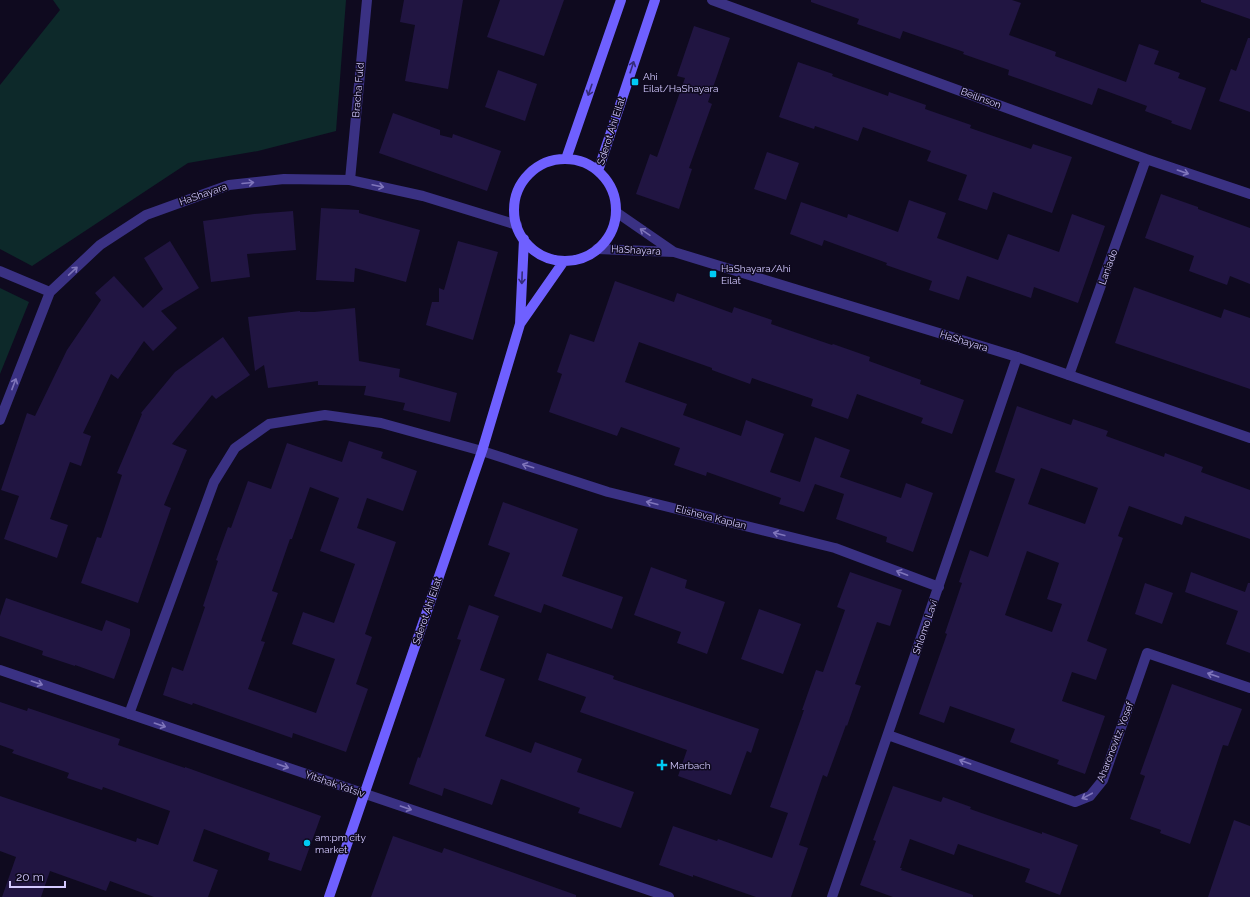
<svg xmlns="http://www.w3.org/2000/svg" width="1250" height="897" font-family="Raleway,sans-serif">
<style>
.green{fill:#0d292a}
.building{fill:#211542;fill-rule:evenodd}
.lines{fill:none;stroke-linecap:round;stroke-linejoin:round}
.minor{stroke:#3a3183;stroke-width:10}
.tertiary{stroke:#3a3183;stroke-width:10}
.secondary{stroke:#6f60ff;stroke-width:10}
.oneway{stroke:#352c79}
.oneway2{stroke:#7f75bb}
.poi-dot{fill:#00caf4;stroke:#0f0a1f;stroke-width:1.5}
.labels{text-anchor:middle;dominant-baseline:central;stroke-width:3;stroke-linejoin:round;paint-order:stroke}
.poi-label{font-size:10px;fill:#d3c9ff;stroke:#0f0a1f;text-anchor:start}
.street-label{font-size:10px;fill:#d3c9ff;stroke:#0f0a1f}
</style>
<rect width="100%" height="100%" fill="#0f0a1f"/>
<path class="green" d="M53 0H346L336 131 258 151 188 163 32 266 0 249V85L60 10Z
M0 288 29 302 0 374Z"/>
<path class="building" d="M404 0H463L448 89 405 81 415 25 400 22Z
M500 0H564L544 56 487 37Z
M811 0H1012L1021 3 1009 35 1056 52 1055 56 1126 82 1139 44 1159 51 1154 64 1180 73 1178 78 1206 88 1191 130 1171 123 1172 121 1145 111 1147 106 1098 88 1092 105 1008 75 1009 70 963 54 964 52 903 31 900 39 857 24 859 19 811 2Z
M1201 0H1250V19L1201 2Z
M694 26 730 38 708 102 712 104 689 168 692 169 679 209 636 194 650 154 657 157 685 78 677 76Z
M1248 38H1250V112L1219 101 1231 69 1236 71Z
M798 62 833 74 832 76 888 96 889 92 926 105 925 109 971 125 970 128 1031 149 1033 144 1072 157 1052 213 993 192 987 210 958 200 967 175 927 161 931 151 863 127 858 141 815 126 814 129 779 117Z
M498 70 537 84 525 121 485 107Z
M393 113 440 130V135L452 138 453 134 501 151 487 191 379 153Z
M767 152 799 163 786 200 754 189Z
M1161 194 1198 207V209L1250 228V284L1230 276 1227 285 1189 271 1194 256 1145 238Z
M909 200 946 213 937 238 998 260 1008 234 1059 252 1072 214 1105 226 1078 303 1034 287 1031 298 967 276 959 300 929 290 932 281 886 265 887 263 824 240 822 246 790 234 801 202 847 218 848 214 898 232Z
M321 208 359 210V213L420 230 406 282 355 268 354 282 316 280Z
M293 211 296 250 247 254 250 277 211 282 203 221 254 214Z
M170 241 199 288 161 311 177 328 153 351 144 341 118 379 111 374 83 433 91 436 81 466 70 462 50 519 68 525 57 558 4 539 19 496 1 490 27 413 35 416 67 350 101 300 95 293 114 276 143 308 163 289 144 258Z
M458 241 498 252 473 340 426 325 432 302H439V288L444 290Z
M615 281 674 302 677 293 732 313 734 307 772 320 771 324 832 345 833 344 870 357 869 361 921 380 920 384 964 400 952 434 921 423 923 418 857 394 848 419 811 406 813 399 752 378 750 384 712 370V368L639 342 625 382 687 404 683 415 741 436 746 420 784 434 770 472 800 482 815 437 850 450 840 477 901 498 906 483 933 493 913 552 886 542 887 537 836 519 844 494 815 484 804 512 779 504 781 498 707 472 706 476 674 465 680 448 621 427 617 436 549 412 562 374 557 372 570 334 594 342Z
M1134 287 1221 318 1224 309 1250 318V389L1115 343Z
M355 308 359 361 400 369 399 377 457 393 450 422 403 410 405 403 364 395 366 386 318 385V381L268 388 264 365 255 371 248 317 300 311V312H314Z
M223 337 250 375 216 399 212 395 172 444 187 450 164 505 171 508 138 603 81 583 97 537 101 538 122 475 117 473 142 414 141 413 175 372Z
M1017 406 1071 425 1073 419 1108 431 1106 436 1164 457 1165 453 1203 467 1201 472 1250 490V539L1185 516 1182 525 1129 506 1118 536 1123 538 1087 641 1107 649 1096 680 1072 672 1062 701 1105 716 1085 774 1057 764 1059 760 1010 742 1015 729 950 706 944 723 919 714 947 634 945 633 962 583 959 582 970 550 988 557 1015 479 995 472ZM1041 468 1098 488 1085 524 1028 504ZM1027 551 1059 563 1047 599 1062 604 1052 632 1005 615Z
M349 441 383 452 381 458 417 471 403 511 367 498 357 528 396 542 365 634 372 637 356 684 368 689 346 752 293 733 292 738 193 703 192 705 163 695 172 667 183 671 205 607 203 606 218 561 216 560 228 527 231 528 248 481 271 489 287 443 342 462ZM310 487 339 498 320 551 355 564 334 623 303 612 292 644 335 659 316 713 248 689 265 642 261 641 278 593 272 591 290 539H292Z
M503 502 578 529 562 576 623 597 612 629 544 604 541 613 494 596 510 553 488 545Z
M651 567 687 580 685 588 725 602 707 654 677 643 681 632 634 615Z
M850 572 902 590 890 626 877 622 855 684 861 686 847 726 846 725 827 777 823 775 799 845 808 848 791 897H756L693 875V877L659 865 673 826 717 841 718 839 772 858 788 813 770 807 804 710H802L816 670 823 672 845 610 837 607Z
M1191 572 1245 592 1248 583H1250V653L1226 644 1238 611 1185 592Z
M1145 583 1173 593 1162 624 1135 614Z
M6 598 102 631 106 620 130 629V635L114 679 75 665V666L42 655 43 651 0 636V616Z
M469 605 499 616 480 670 505 679 485 736 531 753 535 742 582 759 577 772 634 792 621 828 578 813 580 808 501 779 492 805 444 788 442 796 409 784 418 757 420 758 461 640 457 639Z
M759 609 801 624 783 674 741 659Z
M547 653 614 676 613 679 759 729 751 753 747 751 731 795 678 776 687 750 580 712 586 697 538 680Z
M1172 684 1242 709 1228 746 1223 745 1190 844 1160 833 1161 830 1130 819 1145 776 1140 774Z
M0 702 27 711 28 708 120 739 118 745 185 768V767L321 816 301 871 268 860 270 853 204 829 193 861 218 870 208 897H154L110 881 106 891 50 871 41 897H2L16 857 0 851V796L136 842 137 838 158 845 170 811 103 787 102 790 67 778 69 773 12 753 14 750 0 745Z
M893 786 941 802 943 797 971 807 970 809 1042 834V832L1078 845 1060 895 1025 882 1030 869 958 844 954 855 910 839 900 868H902L901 870 973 895V897H893L860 885 876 841 873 840Z
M1234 820 1250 826V897H1208Z
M393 836 442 853 444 848 576 895V897H371Z"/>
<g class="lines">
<path class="minor" d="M712 0 1146 159 1250 194
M350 180 367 0
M0 271 50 292
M1069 375 1146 159
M0 420 50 292 100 245 146 215 229 185 284 179 350 180 423 196 517 225
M0 670 669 897
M129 714 214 482 235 448 269 424 325 415 381 423 482 451 608 492 835 548 939 587
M888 735 1075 802 1090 796 1103 780 1147 653 1250 688
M832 897 1017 357"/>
<path class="tertiary" d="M616 212 674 252
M597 249 674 252 1017 357 1250 438"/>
<path class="secondary" d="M566 159 621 0
M514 210a51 51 0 1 1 102 0a51 51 0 1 1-102 0Z
M598 171 655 0
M520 324 564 261
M329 897 482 451 520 324 524 239"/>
</g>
<defs><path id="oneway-shaft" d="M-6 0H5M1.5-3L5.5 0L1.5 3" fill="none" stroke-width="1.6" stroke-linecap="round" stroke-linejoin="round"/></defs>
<g class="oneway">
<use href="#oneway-shaft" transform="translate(632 67) rotate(-72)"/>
<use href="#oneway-shaft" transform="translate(590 90) rotate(109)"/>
<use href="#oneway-shaft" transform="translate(522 278) rotate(92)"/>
</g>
<g class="oneway2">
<use href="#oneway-shaft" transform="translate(1183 172) rotate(19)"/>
<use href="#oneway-shaft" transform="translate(248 183) rotate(-5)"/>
<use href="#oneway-shaft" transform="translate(378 186) rotate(12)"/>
<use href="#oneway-shaft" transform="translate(645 232) rotate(-146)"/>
<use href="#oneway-shaft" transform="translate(73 271) rotate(-43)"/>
<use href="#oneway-shaft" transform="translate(14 384) rotate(-69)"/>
<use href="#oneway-shaft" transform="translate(528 466) rotate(-162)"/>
<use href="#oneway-shaft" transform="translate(652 503) rotate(-166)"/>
<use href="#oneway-shaft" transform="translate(779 534) rotate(-166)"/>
<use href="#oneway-shaft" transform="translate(902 573) rotate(-159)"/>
<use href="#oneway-shaft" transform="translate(1213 675) rotate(-161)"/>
<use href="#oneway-shaft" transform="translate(37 683) rotate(19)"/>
<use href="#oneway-shaft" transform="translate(160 725) rotate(19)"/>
<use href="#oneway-shaft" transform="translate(965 762) rotate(-160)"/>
<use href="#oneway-shaft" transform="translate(283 766) rotate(19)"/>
<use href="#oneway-shaft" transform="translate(1087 796) rotate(152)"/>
<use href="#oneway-shaft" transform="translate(406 808) rotate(19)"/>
</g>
<g class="poi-dot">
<rect x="631" y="78" width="8" height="8" rx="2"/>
<rect x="709" y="270" width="8" height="8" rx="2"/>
<path d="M660 759h4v4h4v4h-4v4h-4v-4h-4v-4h4z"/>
<circle cx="307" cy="843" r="4"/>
</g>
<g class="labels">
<g class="poi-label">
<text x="643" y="76">Ahi<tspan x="643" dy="12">Eilat/HaShayara</tspan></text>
<text x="721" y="268">HaShayara/Ahi<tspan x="721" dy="12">Eilat</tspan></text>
<text x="670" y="765">Marbach</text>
<text x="315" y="837">am:pm city<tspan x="315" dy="12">market</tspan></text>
</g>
<g class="street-label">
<text transform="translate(358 90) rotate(-85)">Bracha Fuld</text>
<text transform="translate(981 98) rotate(20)">Beilinson</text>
<text transform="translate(611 131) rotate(-72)">Sderot Ahi Eilat</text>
<text transform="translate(203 194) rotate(-19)">HaShayara</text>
<text transform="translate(636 250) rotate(3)">HaShayara</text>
<text transform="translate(1108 267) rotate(-70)">Laniado</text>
<text transform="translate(964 341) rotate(17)">HaShayara</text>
<text transform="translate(711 517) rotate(14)">Elisheva Kaplan</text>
<text transform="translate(427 611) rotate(-71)">Sderot Ahi Eilat</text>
<text transform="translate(925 627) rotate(-71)">Shlomo Lavi</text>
<text transform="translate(1115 742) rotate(-69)">Aharonovitz, Yosef</text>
<text transform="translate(335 784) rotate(19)">Yitshak Yatsiv</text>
</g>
</g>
<path d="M10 881v6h55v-6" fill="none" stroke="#d3c9ff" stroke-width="2"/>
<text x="16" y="881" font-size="12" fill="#d3c9ff" stroke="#0f0a1f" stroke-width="3" paint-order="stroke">20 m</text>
</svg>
